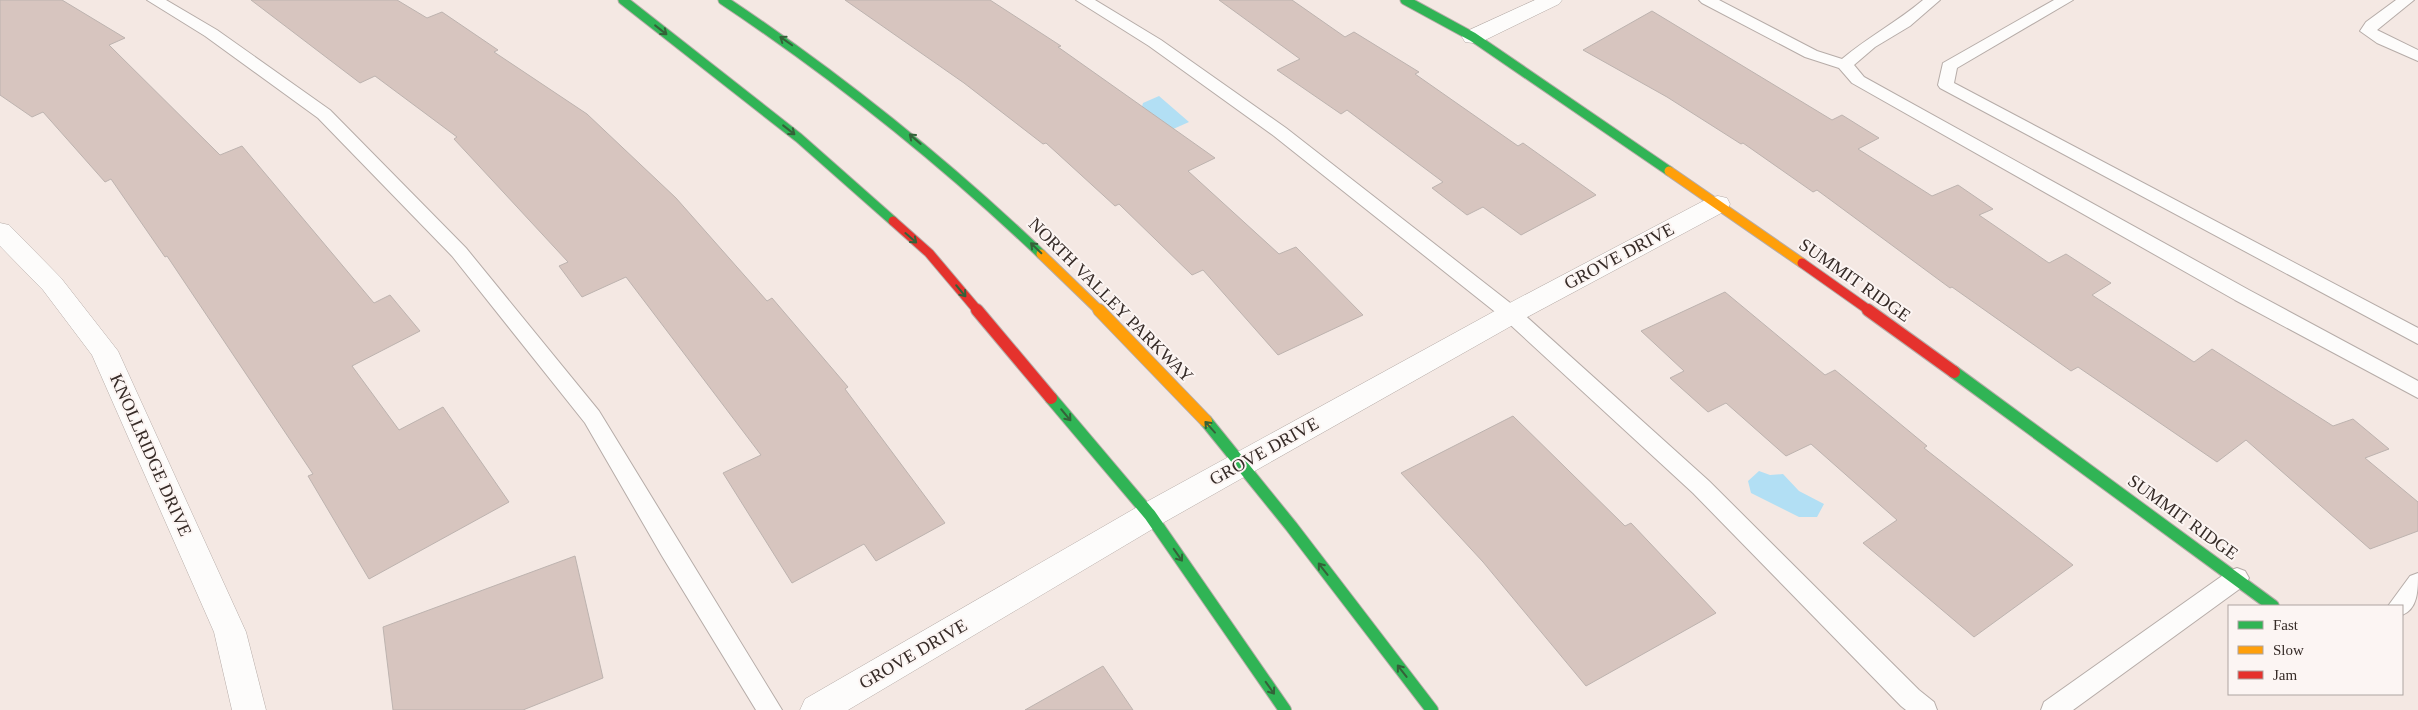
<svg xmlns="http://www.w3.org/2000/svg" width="2418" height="710" font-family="Georgia,serif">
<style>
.water{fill:#b2dff4}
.building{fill:#d7c5bf;stroke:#bdb3af}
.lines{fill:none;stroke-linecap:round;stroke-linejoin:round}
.lane-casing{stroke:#b6aca8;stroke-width:2}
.street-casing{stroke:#b6aca8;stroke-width:1}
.fast-far1-casing{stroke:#b6aca8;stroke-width:11}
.fast-casing{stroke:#b6aca8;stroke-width:14}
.slow-far1-casing{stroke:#b6aca8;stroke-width:11}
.slow-casing{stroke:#b6aca8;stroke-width:14}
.jam-far1-casing{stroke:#b6aca8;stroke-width:11}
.jam-casing{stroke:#b6aca8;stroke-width:14}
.lane{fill:#fdfcfb;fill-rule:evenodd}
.street{fill:#fdfcfb;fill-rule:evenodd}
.fast-far1{stroke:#30b455;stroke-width:9}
.fast{stroke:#30b455;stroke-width:12}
.slow-far1{stroke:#ff9f0a;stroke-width:9}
.slow{stroke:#ff9f0a;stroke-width:12}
.jam-far1{stroke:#e5322d;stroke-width:9}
.jam{stroke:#e5322d;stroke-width:12}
.oneway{stroke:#346239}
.labels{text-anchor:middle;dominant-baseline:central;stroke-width:4;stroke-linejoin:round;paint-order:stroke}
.street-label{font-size:18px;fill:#362b27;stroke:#fcf5f3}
</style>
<rect width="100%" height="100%" fill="#f4e8e3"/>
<path class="water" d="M1159 96 1189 122 1162 134 1141 110 1143 103Z
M1759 471 1770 475 1783 474 1799 491 1824 504 1817 517H1799L1751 493 1748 481Z"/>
<path class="building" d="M0 0H62L125 38 109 45 220 155 242 146 374 303 390 295 420 331 352 366 399 430 443 407 509 502 369 579 308 476 313 474 167 256 165 257 111 179 105 182 43 112 32 117 0 95Z
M251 0H397L427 18 442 12 498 50 494 52 587 114 676 198 767 301 772 298 848 387 845 389 945 523 876 561 864 544 792 583 723 473 761 455 626 277 582 297 559 266 568 262 454 139 457 137 375 76 360 83Z
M845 0H990L1061 46 1058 47 1215 158 1188 171 1279 254 1296 247 1363 315 1278 355 1203 270 1192 275 1119 204 1115 206 1046 143 1043 144 964 83Z
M1219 0H1292L1345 37 1354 32 1419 72 1415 74 1518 146 1523 143 1596 195 1521 235 1483 207 1467 215 1432 188 1443 182 1347 110 1341 114 1277 70 1300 59Z
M1652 11 1832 120 1842 115 1879 138 1858 149 1932 196 1958 185 1993 209 1979 215 2049 263 2066 254 2111 283 2092 295 2194 362 2212 349 2333 426 2353 419 2389 449 2365 458 2418 502V531L2370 549 2246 440 2217 462 2078 367 2071 371 1952 287 1950 288 1817 190 1813 192 1743 143 1741 144 1667 97 1583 50Z
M1725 292 1825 375 1835 370 1927 446 1924 448 2073 565 1974 637 1863 543 1897 520 1811 444 1786 456 1726 403 1708 412 1670 378 1684 371 1641 331Z
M1513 416 1625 526 1631 523 1716 613 1586 686 1483 562 1401 473Z
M575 556 603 678 523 710H393L383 627Z
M1103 666 1133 710H1025Z"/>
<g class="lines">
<defs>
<path id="lane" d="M147 0H166L217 30 330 110 466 248 599 411 782 710H756L662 556 585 423 452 256 318 118 205 36Z
M1076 0H1095L1161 40 1286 128 1518 309 1709 481 1919 690 1934 702 1937 710H1906L1901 706 1693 493 1504 319 1274 136 1149 46Z
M1699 0H1719L1817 51 1842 59C1868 37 1897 22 1923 0H1940L1910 26 1875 47 1854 65 1864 77 2249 290 2418 381V398L2235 300 1852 83 1839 68 1805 57 1702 3Z
M2054 0H2073L1957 68 1954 83 2418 328V344L1940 88 1938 85 1943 63Z
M2396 0H2414L2377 30 2418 50V61L2377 43 2360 31 2366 22Z
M2237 568 2245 571 2249 578 2245 585 2073 710H2041L2044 702 2229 571Z
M2418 573C2418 590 2418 609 2402 615V606H2388L2410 576Z"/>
<path id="street" d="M1535 0H1562L1559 4 1481 42 1473 43 1465 42 1462 37 1465 32Z
M1718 196 1727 198 1730 204 1727 210 1520 321 1161 524 848 710H800L805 699 1139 506 1502 307 1709 198Z
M0 223 9 225 61 278 118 351 246 632 266 710H232L214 632 92 355 43 290 0 246Z"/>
<path id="fast-far1" d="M623 0 799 138 893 221
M723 0C837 76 942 160 1041 254
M1405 0 1473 37 1669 171"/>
<path id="fast" d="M1954 372 2273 606
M1051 398 1150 515 1285 710
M1206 421 1291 526 1432 710"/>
<path id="slow-far1" d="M1669 171 1802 263
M1041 254 1100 311"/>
<path id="slow" d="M1099 310 1206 421"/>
<path id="jam-far1" d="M893 221 929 253 978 311
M1802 263 1870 311"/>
<path id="jam" d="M977 310 1051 398
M1868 310 1954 372"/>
</defs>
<use href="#lane" class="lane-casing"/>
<use href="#street" class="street-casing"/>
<use href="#fast-far1" class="fast-far1-casing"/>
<use href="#fast" class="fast-casing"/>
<use href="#slow-far1" class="slow-far1-casing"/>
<use href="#slow" class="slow-casing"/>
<use href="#jam-far1" class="jam-far1-casing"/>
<use href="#jam" class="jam-casing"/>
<use href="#lane" class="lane"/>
<use href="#street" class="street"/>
<use href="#fast-far1" class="fast-far1"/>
<use href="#fast" class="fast"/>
<use href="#slow-far1" class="slow-far1"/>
<use href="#slow" class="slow"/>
<use href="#jam-far1" class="jam-far1"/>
<use href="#jam" class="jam"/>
</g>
<defs><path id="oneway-shaft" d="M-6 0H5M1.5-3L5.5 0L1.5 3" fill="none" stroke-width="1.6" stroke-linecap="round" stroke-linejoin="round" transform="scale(1.25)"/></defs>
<g class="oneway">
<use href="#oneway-shaft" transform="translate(661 30) rotate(38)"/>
<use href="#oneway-shaft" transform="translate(786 41) rotate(-145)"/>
<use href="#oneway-shaft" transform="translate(789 130) rotate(38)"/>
<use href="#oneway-shaft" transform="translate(915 139) rotate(-139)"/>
<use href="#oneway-shaft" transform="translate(911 238) rotate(41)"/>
<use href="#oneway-shaft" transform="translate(1036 248) rotate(-136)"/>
<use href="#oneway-shaft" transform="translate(961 291) rotate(50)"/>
<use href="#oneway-shaft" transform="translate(1066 415) rotate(50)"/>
<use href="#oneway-shaft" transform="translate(1210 427) rotate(-132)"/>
<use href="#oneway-shaft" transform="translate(1178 555) rotate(55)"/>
<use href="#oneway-shaft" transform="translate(1323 569) rotate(-128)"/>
<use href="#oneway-shaft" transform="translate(1402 671) rotate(-128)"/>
<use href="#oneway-shaft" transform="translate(1270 688) rotate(55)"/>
</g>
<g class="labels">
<g class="street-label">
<text transform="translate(1619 256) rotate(-28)">GROVE DRIVE</text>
<text transform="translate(1855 280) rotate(35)">SUMMIT RIDGE</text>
<text transform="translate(1111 300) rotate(45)">NORTH VALLEY PARKWAY</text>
<text transform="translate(1264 451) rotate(-29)">GROVE DRIVE</text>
<text transform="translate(151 455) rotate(66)">KNOLLRIDGE DRIVE</text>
<text transform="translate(2183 517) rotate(36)">SUMMIT RIDGE</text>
<text transform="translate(913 654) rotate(-30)">GROVE DRIVE</text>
</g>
</g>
<rect x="2228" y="605" width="175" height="90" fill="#fcf5f3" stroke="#ada4a1"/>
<rect x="2238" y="621" width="25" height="8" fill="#30b455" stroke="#ada4a1"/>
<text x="2273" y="630" font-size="15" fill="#362b27">Fast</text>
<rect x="2238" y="646" width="25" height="8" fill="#ff9f0a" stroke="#ada4a1"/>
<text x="2273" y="655" font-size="15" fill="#362b27">Slow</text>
<rect x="2238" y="671" width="25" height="8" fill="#e5322d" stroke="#ada4a1"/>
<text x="2273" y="680" font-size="15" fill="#362b27">Jam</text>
</svg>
